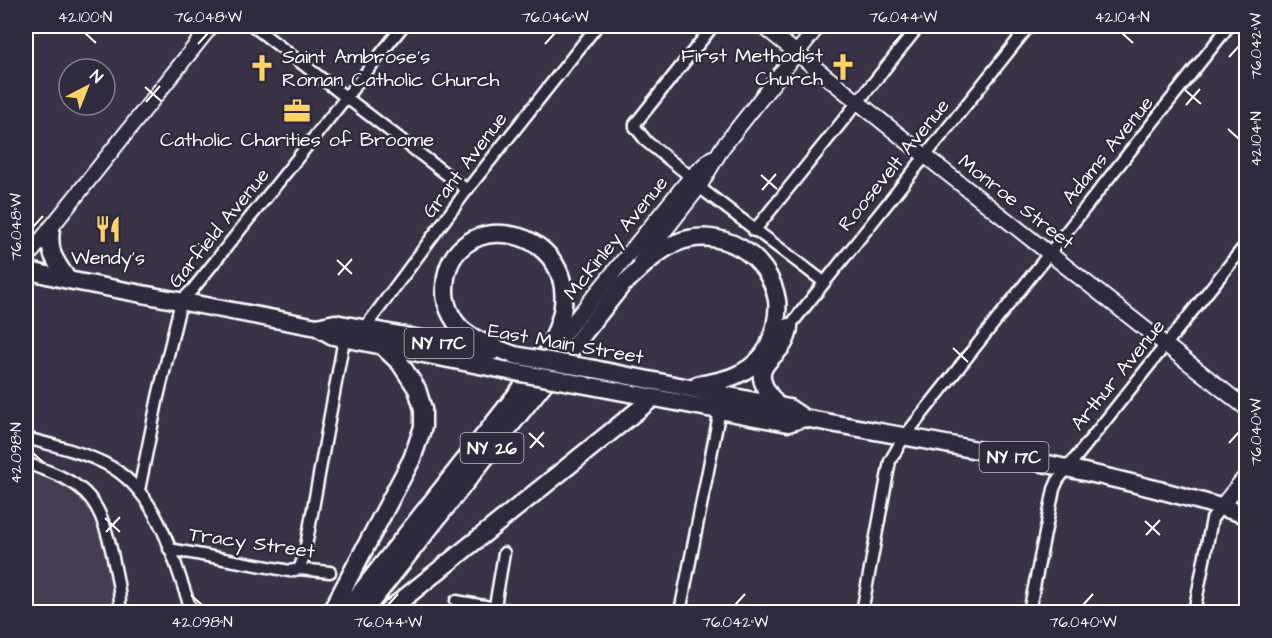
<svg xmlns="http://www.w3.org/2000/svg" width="1272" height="638" font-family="'Architects Daughter',sans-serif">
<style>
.built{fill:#473e53}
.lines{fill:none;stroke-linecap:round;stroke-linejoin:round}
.minor-casing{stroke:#fff;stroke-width:15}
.tertiary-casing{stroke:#fff;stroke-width:18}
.primary-casing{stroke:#fff;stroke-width:21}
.minor{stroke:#2f2a3d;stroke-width:10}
.tertiary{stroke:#2f2a3d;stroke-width:14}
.primary{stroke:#2f2a3d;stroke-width:16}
.primary-bridge-casing{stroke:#fff;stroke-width:21;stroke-linecap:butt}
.primary-bridge{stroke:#2f2a3d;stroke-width:16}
.ticks{fill:none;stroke:#fff;stroke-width:2}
.labels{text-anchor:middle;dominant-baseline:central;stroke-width:5;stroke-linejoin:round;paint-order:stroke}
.shield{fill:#2f2a3d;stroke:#c1bfc5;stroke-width:1.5}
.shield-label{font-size:18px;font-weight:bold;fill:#fff}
.poi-label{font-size:20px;fill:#fff;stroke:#2f2a3d}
.street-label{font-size:20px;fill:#fff;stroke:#2f2a3d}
.neatline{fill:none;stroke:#fff;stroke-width:2}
.ticks-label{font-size:15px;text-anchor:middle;fill:#fff}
</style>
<rect width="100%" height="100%" fill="#3a3347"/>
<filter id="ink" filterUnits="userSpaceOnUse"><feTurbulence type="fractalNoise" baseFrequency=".0167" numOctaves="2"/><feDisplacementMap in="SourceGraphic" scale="12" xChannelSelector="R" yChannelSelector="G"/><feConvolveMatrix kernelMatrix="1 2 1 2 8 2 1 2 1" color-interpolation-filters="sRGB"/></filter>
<g filter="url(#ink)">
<path class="built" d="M26 463 52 472 98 507 120 612H26Z"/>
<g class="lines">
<defs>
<path id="minor" d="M253 26 467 190
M691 177 647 142 635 127V124L713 26
M699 187 824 282
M754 231 919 26
M789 327 1029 26
M364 329 467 190 597 26
M26 438C52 445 79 451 104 463 160 491 172 558 192 612
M26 463C83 483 98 492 112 553 116 573 121 592 120 612
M139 490 158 397 181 301 193 289 403 26
M169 549 290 571 299 569 330 572
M299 569 304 557 344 339
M456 601 519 612
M494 612 504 553
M680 612 720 410
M862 612 890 461 904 437 1229 26
M1029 612 1054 489 1058 480 1246 244
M1194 612 1212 519 1221 507"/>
<path id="tertiary" d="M763 26 924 155 1246 408
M26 259 211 26
M641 261 699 187 722 148 818 26
M553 347 691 177 712 158
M1221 507 1246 476"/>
<path id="primary" d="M51 229C48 254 55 260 68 280
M26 270 68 280 317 327 333 336 504 370
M317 327 335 323 492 352
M594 369 789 408 804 418C953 446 1102 469 1246 515
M586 385 788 423 804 418
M698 385C723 381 746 376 763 355 771 344 775 331 789 327 786 364 738 358 777 405
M331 612 412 459 423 427V409L417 389 400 363 383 347
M345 612 545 358C552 341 561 324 563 306 573 221 444 205 445 291 445 307 454 325 468 334 481 343 499 349 514 355
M363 612 622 285C639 271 656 251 676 243 720 225 769 254 777 300 779 315 774 332 769 345
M387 612 653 398"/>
</defs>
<use href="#minor" class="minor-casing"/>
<use href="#tertiary" class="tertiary-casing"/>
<use href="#primary" class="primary-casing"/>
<use href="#minor" class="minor"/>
<use href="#tertiary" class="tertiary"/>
<use href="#primary" class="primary"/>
<defs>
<path id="primary-bridge" d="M514 355 594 369
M504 370 586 385"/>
</defs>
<use href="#primary-bridge" class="primary-bridge-casing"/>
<use href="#primary-bridge" class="primary-bridge"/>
</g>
</g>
<path class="ticks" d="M85 33 96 43M1122 33 1133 43M198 44 208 33M545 44 555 33M893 44 903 33M1229 57 1239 46M145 87 161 101M1185 90 1201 104M146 102 160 86M1186 105 1200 89M1228 129 1239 139M761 175 777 189M762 190 776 174M33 227 43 216M337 260 352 274M338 275 352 259M953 348 968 362M954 363 968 347M529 433 544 447M1229 443 1239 432M530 448 544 432M33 453 44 463M105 518 120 532M1145 521 1160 535M106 532 120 517M1146 535 1160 520M191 595 202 605M388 605 398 594M735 605 745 594M1083 605 1093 594"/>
<defs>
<symbol id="church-bare" viewBox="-9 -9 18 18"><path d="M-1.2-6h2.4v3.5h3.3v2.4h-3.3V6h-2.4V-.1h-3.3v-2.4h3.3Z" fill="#ffd166" stroke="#2f2a3d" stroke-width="2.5" paint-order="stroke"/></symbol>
<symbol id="office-bare" viewBox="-9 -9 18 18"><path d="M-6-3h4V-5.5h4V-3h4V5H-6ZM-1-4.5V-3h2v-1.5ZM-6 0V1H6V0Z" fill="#ffd166" stroke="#2f2a3d" stroke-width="2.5" paint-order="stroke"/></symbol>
<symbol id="restaurant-bare" viewBox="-9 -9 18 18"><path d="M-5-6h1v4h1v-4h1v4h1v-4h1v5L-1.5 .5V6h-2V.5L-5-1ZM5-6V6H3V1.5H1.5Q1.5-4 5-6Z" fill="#ffd166" stroke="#2f2a3d" stroke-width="2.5" paint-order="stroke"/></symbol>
</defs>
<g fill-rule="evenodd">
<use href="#church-bare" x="824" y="48" width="38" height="38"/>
<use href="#church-bare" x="243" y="49" width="38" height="38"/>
<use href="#office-bare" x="278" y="92" width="38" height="38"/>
<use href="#restaurant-bare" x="89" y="210" width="38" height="38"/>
</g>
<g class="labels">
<g class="shield">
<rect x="404.5" y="328" width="69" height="30" rx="4.5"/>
<rect x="460.5" y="433" width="63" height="30" rx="4.5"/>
<rect x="979.5" y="442" width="69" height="30" rx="4.5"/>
</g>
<g class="shield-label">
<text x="439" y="343">NY 17C</text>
<text x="492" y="448">NY 26</text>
<text x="1014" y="457">NY 17C</text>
</g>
<g class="poi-label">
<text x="823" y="56" text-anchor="end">First Methodist<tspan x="823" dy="23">Church</tspan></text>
<text x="282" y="57" text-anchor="start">Saint Ambrose's<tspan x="282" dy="23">Roman Catholic Church</tspan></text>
<text x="297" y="140">Catholic Charities of Broome</text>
<text x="108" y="258">Wendy's</text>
</g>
<g class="street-label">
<text transform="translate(1108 150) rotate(-51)">Adams Avenue</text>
<text transform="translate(465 165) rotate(-53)">Grant Avenue</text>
<text transform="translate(894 165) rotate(-51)">Roosevelt Avenue</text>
<text transform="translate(1016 202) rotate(38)">Monroe Street</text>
<text transform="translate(219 228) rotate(-51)">Garfield Avenue</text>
<text transform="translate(616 238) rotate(-51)">McKinley Avenue</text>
<text transform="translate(566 344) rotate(10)">East Main Street</text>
<text transform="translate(1118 375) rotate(-51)">Arthur Avenue</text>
<text transform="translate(252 543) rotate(8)">Tracy Street</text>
</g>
</g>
<rect width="1272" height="638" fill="none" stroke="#2f2a3d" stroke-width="66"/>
<g transform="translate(87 87) rotate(42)"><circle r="28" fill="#2f2a3d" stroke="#827f8b" stroke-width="1.5"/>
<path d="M0-4.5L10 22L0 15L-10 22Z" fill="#ffd166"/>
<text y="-9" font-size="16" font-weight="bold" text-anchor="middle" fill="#ffffff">N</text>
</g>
<rect x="33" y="33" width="1206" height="572" class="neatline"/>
<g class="ticks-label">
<text x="85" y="22">42.100°N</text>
<text x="208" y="22">76.048°W</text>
<text x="555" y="22">76.046°W</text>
<text x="903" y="22">76.044°W</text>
<text x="1122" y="22">42.104°N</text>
<text transform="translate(1256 46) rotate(-90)" y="5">76.042°W</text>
<text transform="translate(1256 139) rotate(-90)" y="5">42.104°N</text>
<text transform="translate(16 227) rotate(-90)" y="5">76.048°W</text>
<text transform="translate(1256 432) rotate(-90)" y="5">76.040°W</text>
<text transform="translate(16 453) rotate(-90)" y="5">42.098°N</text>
<text x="202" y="627">42.098°N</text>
<text x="388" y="627">76.044°W</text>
<text x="735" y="627">76.042°W</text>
<text x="1083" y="627">76.040°W</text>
</g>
</svg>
